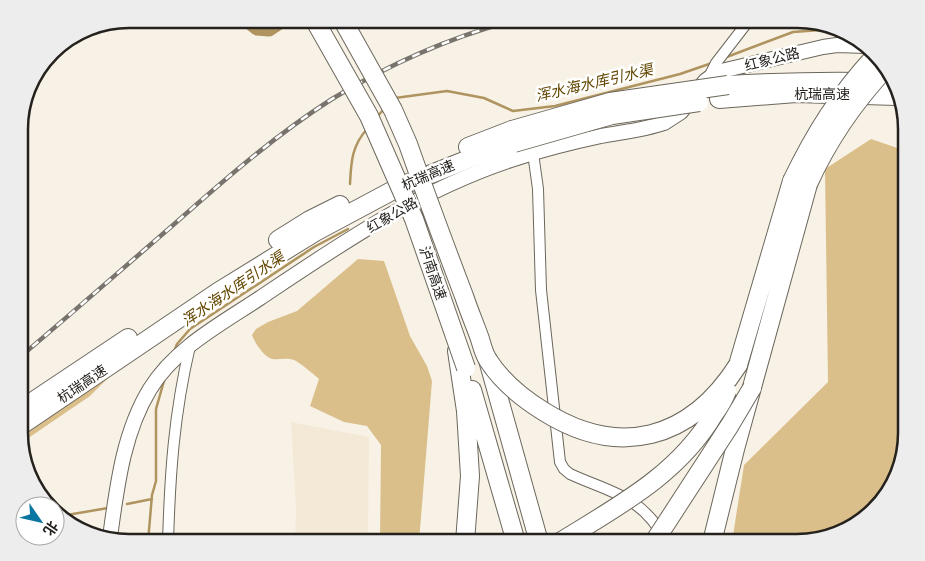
<svg xmlns="http://www.w3.org/2000/svg" width="925" height="561" font-family="'Work Sans','Noto Sans SC',sans-serif">
<style>
.built{fill:#f4e9d6}
.green{fill:#dabf8a}
.lines{fill:none;stroke-linecap:round;stroke-linejoin:round}
.stream{stroke:#af945f;stroke-width:2.5}
.river{stroke:#af945f;stroke-width:15}
.street-casing{stroke:#6c675c;stroke-width:12}
.secondary-casing{stroke:#6c675c;stroke-width:16}
.highway-casing{stroke:#6c675c;stroke-width:20}
.street{stroke:#fff;stroke-width:10}
.secondary{stroke:#fff;stroke-width:14}
.highway{stroke:#fff;stroke-width:18}
.rail-casing{stroke:#78746d;stroke-width:4.5}
.rail{stroke:#fff;stroke-width:2.5;stroke-dasharray:8;stroke-linecap:butt}
.highway-bridge-casing{stroke:#6c675c;stroke-width:20;stroke-linecap:butt}
.highway-bridge{stroke:#fff;stroke-width:18}
.labels{text-anchor:middle;dominant-baseline:central;stroke-width:5;stroke-linejoin:round;paint-order:stroke}
.street-label{font-size:14px;fill:#25221e;stroke:#fff}
.water-label{font-size:15px;font-style:italic;fill:#634700;stroke:#fff}
.rim{fill:none;stroke:#25221e;stroke-width:2.5}
</style>
<rect width="100%" height="100%" fill="#f8f2e6"/>
<path class="built" d="M291 422 369 437 368 542H295L296 508Z"/>
<path class="green" d="M871 139 906 151V439L891 488 852 527 803 542H732L744 465 828 382 825 169Z
M358 259 384 261 410 336 427 366 432 381 419 542H380L381 445 367 426 344 422 310 406 319 379C312 373 304 366 296 361 288 357 281 360 272 359 263 356 255 343 252 335L256 329 268 322 297 311Z
M118 368 90 396 21 443 26 450 22 453 20 446V430Z"/>
<g class="lines">
<path class="stream" d="M724 58 793 32 835 29
M395 98 447 91 484 98 513 111 555 106 680 74 712 63
M376 118 384 109
M350 184C351 161 352 145 368 128
M174 352 177 344 190 329 314 247 348 229
M127 504 152 499
M61 516 108 508
M148 542 152 495 156 481V409L164 381"/>
<path class="river" d="M246 19 257 28 269 29 284 19"/>
<defs>
<path id="street" d="M709 77 716 63 750 19
M533 153 538 189 541 290 560 462 564 469 570 474C614 494 641 495 667 542
M168 542C170 473 174 414 190 346"/>
<path id="secondary" d="M110 537C117 487 123 433 150 389 175 348 221 324 260 298 342 243 422 188 517 158 545 149 573 142 601 136 622 132 644 130 664 123L681 112 705 81 717 72 823 47 837 45 865 46"/>
<path id="highway" d="M728 85C783 82 838 80 893 83
M719 99 796 93 897 96
M468 147 512 130
M278 240 310 220 340 205
M457 351 466 411 470 476 465 542
M488 360 539 542
M738 365 792 181
M472 390 516 542
M20 410 128 338
M20 426 218 292 315 232 401 186 474 157 514 143
M712 542 735 449 808 184"/>
</defs>
<use href="#street" class="street-casing"/>
<use href="#secondary" class="secondary-casing"/>
<use href="#highway" class="highway-casing"/>
<use href="#street" class="street"/>
<use href="#secondary" class="secondary"/>
<use href="#highway" class="highway"/>
<defs>
<path id="rail" d="M20 357C71 314 121 270 172 226 223 181 274 136 332 99 391 63 453 36 519 19"/>
</defs>
<use href="#rail" class="rail-casing"/>
<use href="#rail" class="rail"/>
<defs>
<path id="highway-bridge" d="M314 19 369 116 414 219 466 368
M342 19 393 110 408 144C426 195 445 246 464 296 469 311 475 325 480 339 482 346 484 354 488 360 502 382 522 398 543 411 619 459 690 440 738 365
M512 130 610 102 728 85
M514 143 612 115 699 102
M792 181C815 133 839 95 875 56
M808 184C828 140 854 102 887 67
M560 542C618 506 678 475 714 414 719 407 724 399 727 391
M654 542 730 425 752 388"/>
</defs>
<use href="#highway-bridge" class="highway-bridge-casing"/>
<use href="#highway-bridge" class="highway-bridge"/>
</g>
<g class="labels">
<g class="street-label">
<text transform="translate(772 59) rotate(-14)">红象公路</text>
<text x="822" y="94">杭瑞高速</text>
<text transform="translate(428 175) rotate(-23)">杭瑞高速</text>
<text transform="translate(392 215) rotate(-30)">红象公路</text>
<text transform="translate(433 273) rotate(71)">泸南高速</text>
<text transform="translate(82 384) rotate(-34)">杭瑞高速</text>
</g>
<g class="water-label">
<text transform="translate(594 83) rotate(-13)">浑水海水库引水渠</text>
<text transform="translate(233 289) rotate(-34)">浑水海水库引水渠</text>
</g>
</g>
<path d="M0 0H925V561H0ZM129 28H797A101 101 0 0 1 898 129V433A101 101 0 0 1 797 534H129A101 101 0 0 1 28 433V129A101 101 0 0 1 129 28Z" fill="#eeeded" fill-rule="evenodd"/>
<path class="rim" d="M129 28H797A101 101 0 0 1 898 129V433A101 101 0 0 1 797 534H129A101 101 0 0 1 28 433V129A101 101 0 0 1 129 28Z"/>
<g transform="translate(40 521) rotate(124)"><circle r="24" fill="#ffffff" stroke="#a8a7a5"/>
<path d="M0-4L9 19L0 12L-9 19Z" fill="#0876a0"/>
<text y="-8" font-size="14" font-weight="bold" text-anchor="middle" fill="#25221e">北</text>
</g>
</svg>
